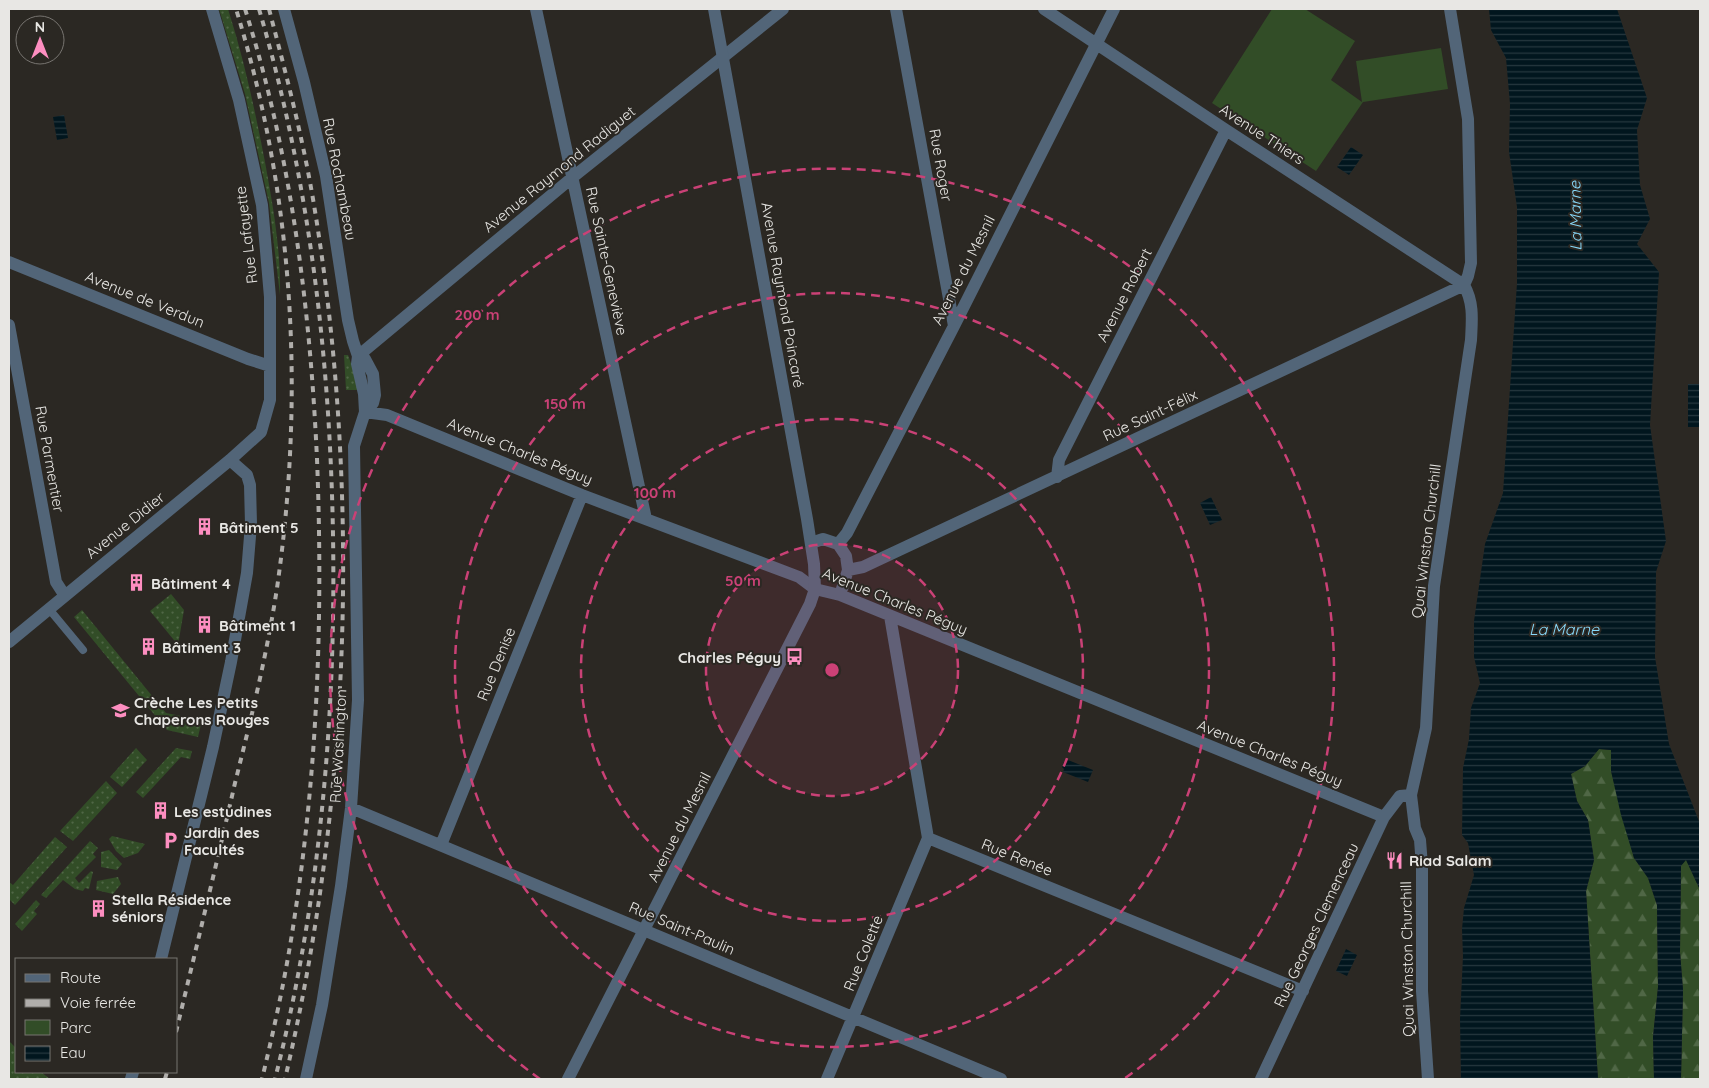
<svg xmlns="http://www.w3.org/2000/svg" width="1709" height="1088" font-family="Quicksand,sans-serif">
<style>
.green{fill:url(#green-dots)}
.forest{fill:url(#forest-firs)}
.pitch{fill:#324d27}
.water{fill:url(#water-rules)}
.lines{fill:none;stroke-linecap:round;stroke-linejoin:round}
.service{stroke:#526578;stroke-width:8}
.minor{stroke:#526578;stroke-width:12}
.tertiary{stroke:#526578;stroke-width:12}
.rail{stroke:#b0aeab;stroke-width:4;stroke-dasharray:6 6;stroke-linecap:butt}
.ring{fill:none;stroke:#ca4176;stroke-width:2.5;stroke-dasharray:9 6}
.labels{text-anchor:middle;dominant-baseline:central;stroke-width:4;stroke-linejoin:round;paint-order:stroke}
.street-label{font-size:15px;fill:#e8e7e4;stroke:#2b2823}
.poi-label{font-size:15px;font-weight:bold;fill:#e8e7e4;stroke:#2b2823;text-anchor:start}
.water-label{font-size:16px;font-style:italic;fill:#88d9fa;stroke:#2b2823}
.centre{fill:#ca4176;stroke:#2b2823;stroke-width:2.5}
.ring-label{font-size:15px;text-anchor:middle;font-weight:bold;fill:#ca4176;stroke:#2b2823;stroke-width:4;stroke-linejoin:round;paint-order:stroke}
</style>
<defs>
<pattern id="green-dots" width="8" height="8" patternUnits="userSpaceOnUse" patternTransform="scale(1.25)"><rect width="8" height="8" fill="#324d27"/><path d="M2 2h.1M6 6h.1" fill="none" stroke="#506746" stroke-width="1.8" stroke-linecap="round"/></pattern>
<pattern id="forest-firs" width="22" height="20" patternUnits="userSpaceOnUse" patternTransform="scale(1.25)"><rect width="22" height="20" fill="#324d27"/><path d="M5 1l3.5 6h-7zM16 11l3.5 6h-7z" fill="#506746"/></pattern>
<pattern id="water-rules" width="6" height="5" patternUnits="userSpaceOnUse" patternTransform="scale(1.25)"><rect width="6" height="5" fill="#01161e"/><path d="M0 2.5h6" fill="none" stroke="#26383f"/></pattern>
</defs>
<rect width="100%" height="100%" fill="#2b2823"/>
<path class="green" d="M219 9H228C244 59 255 110 265 162 273 206 281 250 280 295L269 203 245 94Z
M344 355H348L354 372 358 390H346Z
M171 594 184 610 178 645 150 611Z
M82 610 166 713 202 720 198 737 167 730 74 617Z
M136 748 147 760 122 787 110 777Z
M176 748 192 751 190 759 181 757 143 798 136 792Z
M106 781 117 793 73 841 60 831Z
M112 836 145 844 138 853 124 858 116 851 109 839Z
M55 837 67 847 15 905 9 899V882L13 885Z
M90 841 98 848 93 854 96 857 75 878 79 883 91 871 93 872 89 889 85 888 83 891 75 889 63 880 46 898 41 895Z
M109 850 122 864 117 870 101 867V852Z
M118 877 121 884 113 894 96 890 97 881Z
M36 900 40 904 34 911 37 914 22 931 15 924Z
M9 1041 16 1048V1072H41L50 1079H9Z"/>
<path class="forest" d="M1599 749 1611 750V771L1634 858 1648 878 1657 905 1658 987 1653 1037 1654 1079H1598L1586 891 1594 860 1588 820 1577 801 1571 774 1585 766Z
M1686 859 1700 890V1079H1681L1683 990 1680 952 1681 865Z"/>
<path class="pitch" d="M1272 9H1305L1355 41 1331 80 1362 102 1356 61 1441 48 1448 89 1363 102 1316 171 1212 103Z"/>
<path class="water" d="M1489 9H1617L1647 98 1637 130 1640 185 1650 219 1637 244 1659 272 1650 425 1666 541 1656 572 1655 657 1669 744 1700 824V890L1686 860 1681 866 1680 952 1683 990 1681 1079H1654L1653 1037 1658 987 1657 905 1648 878 1634 858 1621 815 1611 771V750L1599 749 1585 766 1571 774 1577 801 1588 820 1594 860 1586 891 1598 1079H1461L1460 1019 1463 956 1462 929 1464 908 1474 875 1468 843 1462 835 1463 768 1469 739 1471 708 1480 683 1474 657V621L1485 544 1503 493 1517 283V207L1509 152 1510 104 1506 58 1491 30Z
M64 115 68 138 57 140 53 117Z
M1351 147 1363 155 1349 175 1337 167Z
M1688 384H1700V427H1688Z
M1211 497 1222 520 1210 525 1200 503Z
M1068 760 1093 770 1088 782 1063 772 1064 769 1062 767 1064 762 1067 763Z
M1346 949 1357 955 1347 976 1336 971Z"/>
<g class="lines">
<path class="service" d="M49 609 83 650"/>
<path class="minor" d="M284 9 304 82 326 176 348 320 353 341 358 356 357 364 364 394 365 412 354 446 358 700 351 808 341 886 322 1005 306 1079
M536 9 646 519
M896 9 954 326
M1044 9 1226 130 1464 285C1474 303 1472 320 1471 340L1434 586 1426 728 1411 795 1415 828 1420 840 1422 866V991L1428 1079
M1450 9 1468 119 1471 263 1468 276 1464 285
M9 262 248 359 270 366
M9 325 56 582 65 596
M358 356 573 177 783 9
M358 356 365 359 373 374 375 395 373 403 365 412
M365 412 387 415 582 495 799 577 815 589 840 595 1384 817
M1057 477 1059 460 1226 130
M811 543 823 539 838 544 846 556 848 570 840 595
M838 544 847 533 954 326 1114 9
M848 570 863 567 1464 285
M890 616 928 838 1303 991
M9 642 230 460 261 432 270 400V297L262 205 239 100 212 9
M351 808 1001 1079
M441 845 582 495
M161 959 213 747 231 662 247 573 251 524 250 485 247 475 230 460
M131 1079 133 1072
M827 1079 928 838
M1261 1079 1384 817 1400 796 1411 795"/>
<path class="tertiary" d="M568 1079 810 604 815 589 814 564 807 519 714 9"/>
<path class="rail" d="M245 9C291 154 310 307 317 459 323 611 318 763 295 914 287 970 275 1025 262 1079
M259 9C309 179 330 357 333 535 336 717 320 902 275 1079
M269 9C286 74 303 138 314 205 361 490 351 798 285 1079
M176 1032C196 949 216 866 235 783 251 719 267 654 277 588 305 394 294 197 236 9
M165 1079 167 1072"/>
</g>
<circle cx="832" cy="670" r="126" fill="#ca4176" fill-opacity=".12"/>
<g class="ring">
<circle cx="832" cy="670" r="126"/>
<circle cx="832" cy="670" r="251"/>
<circle cx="832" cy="670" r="377"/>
<path d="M540 1079A502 502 0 1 1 1124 1079"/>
</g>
<defs>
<symbol id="building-bare" viewBox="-9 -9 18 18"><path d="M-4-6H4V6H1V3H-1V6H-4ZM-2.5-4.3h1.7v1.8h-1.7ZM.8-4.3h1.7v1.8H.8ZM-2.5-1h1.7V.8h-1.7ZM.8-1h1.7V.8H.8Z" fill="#fd8ec0" stroke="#2b2823" stroke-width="2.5" paint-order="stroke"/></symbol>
<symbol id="bus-bare" viewBox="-9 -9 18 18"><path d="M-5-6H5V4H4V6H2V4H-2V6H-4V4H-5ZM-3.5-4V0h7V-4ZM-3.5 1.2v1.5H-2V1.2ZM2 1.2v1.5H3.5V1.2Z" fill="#fd8ec0" stroke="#2b2823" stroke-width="2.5" paint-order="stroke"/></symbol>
<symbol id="school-bare" viewBox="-9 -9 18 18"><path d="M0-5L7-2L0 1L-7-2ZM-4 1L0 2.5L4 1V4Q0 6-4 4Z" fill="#fd8ec0" stroke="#2b2823" stroke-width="2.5" paint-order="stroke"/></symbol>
<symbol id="parking-bare" viewBox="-9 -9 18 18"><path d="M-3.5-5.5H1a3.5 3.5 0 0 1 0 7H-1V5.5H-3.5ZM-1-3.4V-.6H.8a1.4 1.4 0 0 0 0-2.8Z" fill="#fd8ec0" stroke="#2b2823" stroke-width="2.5" paint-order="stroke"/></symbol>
<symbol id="restaurant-bare" viewBox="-9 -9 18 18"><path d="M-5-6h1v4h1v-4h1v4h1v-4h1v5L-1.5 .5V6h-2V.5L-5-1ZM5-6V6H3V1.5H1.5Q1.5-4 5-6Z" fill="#fd8ec0" stroke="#2b2823" stroke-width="2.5" paint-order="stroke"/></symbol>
</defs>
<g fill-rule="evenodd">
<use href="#building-bare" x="192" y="514" width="25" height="25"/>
<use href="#building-bare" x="124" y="570" width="25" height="25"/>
<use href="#building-bare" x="192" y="612" width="25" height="25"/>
<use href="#building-bare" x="136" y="634" width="25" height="25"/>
<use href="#bus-bare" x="782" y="644" width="25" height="25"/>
<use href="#school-bare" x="108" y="698" width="25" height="25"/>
<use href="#building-bare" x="148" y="798" width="25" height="25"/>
<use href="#parking-bare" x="158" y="828" width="25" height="25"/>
<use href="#restaurant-bare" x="1382" y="848" width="25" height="25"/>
<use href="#building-bare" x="86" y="896" width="25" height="25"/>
</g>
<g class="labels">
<g class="street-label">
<text transform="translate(1262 134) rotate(33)">Avenue Thiers</text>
<text transform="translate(941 165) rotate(80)">Rue Roger</text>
<text transform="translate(559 169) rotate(-39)">Avenue Raymond Radiguet</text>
<text transform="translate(340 179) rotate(79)">Rue Rochambeau</text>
<text transform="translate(246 235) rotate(-97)">Rue Lafayette</text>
<text transform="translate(607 261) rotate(78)">Rue Sainte-Geneviève</text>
<text transform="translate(963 270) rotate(-63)">Avenue du Mesnil</text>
<text transform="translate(783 295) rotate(80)">Avenue Raymond Poincaré</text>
<text transform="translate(1124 295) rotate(-63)">Avenue Robert</text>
<text transform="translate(145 299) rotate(22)">Avenue de Verdun</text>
<text transform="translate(1150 415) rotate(-25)">Rue Saint-Félix</text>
<text transform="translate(520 451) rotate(22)">Avenue Charles Péguy</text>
<text transform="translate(50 459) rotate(80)">Rue Parmentier</text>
<text transform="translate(125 525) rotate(-39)">Avenue Didier</text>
<text transform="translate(1426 541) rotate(-83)">Quai Winston Churchill</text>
<text transform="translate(895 601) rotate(22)">Avenue Charles Péguy</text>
<text transform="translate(496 664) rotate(-68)">Rue Denise</text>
<text transform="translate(338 746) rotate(-87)">Rue Washington</text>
<text transform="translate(1270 753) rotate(22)">Avenue Charles Péguy</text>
<text transform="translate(679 827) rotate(-63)">Avenue du Mesnil</text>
<text transform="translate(1017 857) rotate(22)">Rue Renée</text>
<text transform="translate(1316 925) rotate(-65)">Rue Georges Clemenceau</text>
<text transform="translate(682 928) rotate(23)">Rue Saint-Paulin</text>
<text transform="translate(863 953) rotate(-68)">Rue Colette</text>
<text transform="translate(1407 959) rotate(-91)">Quai Winston Churchill</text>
</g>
<g class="poi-label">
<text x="219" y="527">Bâtiment 5</text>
<text x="151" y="583">Bâtiment 4</text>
<text x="219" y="625">Bâtiment 1</text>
<text x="162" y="647">Bâtiment 3</text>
<text x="781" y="657" text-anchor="end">Charles Péguy</text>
<text x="134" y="702">Crèche Les Petits<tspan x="134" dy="17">Chaperons Rouges</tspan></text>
<text x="174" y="811">Les estudines</text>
<text x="184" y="832">Jardin des<tspan x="184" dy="17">Facultés</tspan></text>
<text x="1409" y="860">Riad Salam</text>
<text x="112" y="899">Stella Résidence<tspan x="112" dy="17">séniors</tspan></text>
</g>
<g class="water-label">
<text transform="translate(1575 216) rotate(-91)">La Marne</text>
<text x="1564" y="629">La Marne</text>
</g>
</g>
<circle cx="832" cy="670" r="8" class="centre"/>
<g class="ring-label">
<text x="477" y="320">200 m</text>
<text x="565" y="409">150 m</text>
<text x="655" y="498">100 m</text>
<text x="743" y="586">50 m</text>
</g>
<rect width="1709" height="1088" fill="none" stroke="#e8e7e4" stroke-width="20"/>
<rect x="15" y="958" width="162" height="115" fill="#2b2823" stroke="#777470"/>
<rect x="25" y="974" width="25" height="8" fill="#526578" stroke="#777470"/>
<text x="60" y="983" font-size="15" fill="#e8e7e4">Route</text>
<rect x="25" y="999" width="25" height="8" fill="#b0aeab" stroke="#777470"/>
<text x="60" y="1008" font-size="15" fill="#e8e7e4">Voie ferrée</text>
<rect x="25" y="1020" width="25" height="15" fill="#324d27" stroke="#777470"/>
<text x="60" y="1033" font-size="15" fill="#e8e7e4">Parc</text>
<rect x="25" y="1046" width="25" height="15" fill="url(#water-rules)" stroke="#777470"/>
<text x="60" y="1058" font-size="15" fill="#e8e7e4">Eau</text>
<g transform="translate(40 40)"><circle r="24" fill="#2b2823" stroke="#777470"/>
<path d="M0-4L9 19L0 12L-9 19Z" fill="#fd8ec0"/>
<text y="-8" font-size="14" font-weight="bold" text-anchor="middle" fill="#e8e7e4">N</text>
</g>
</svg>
